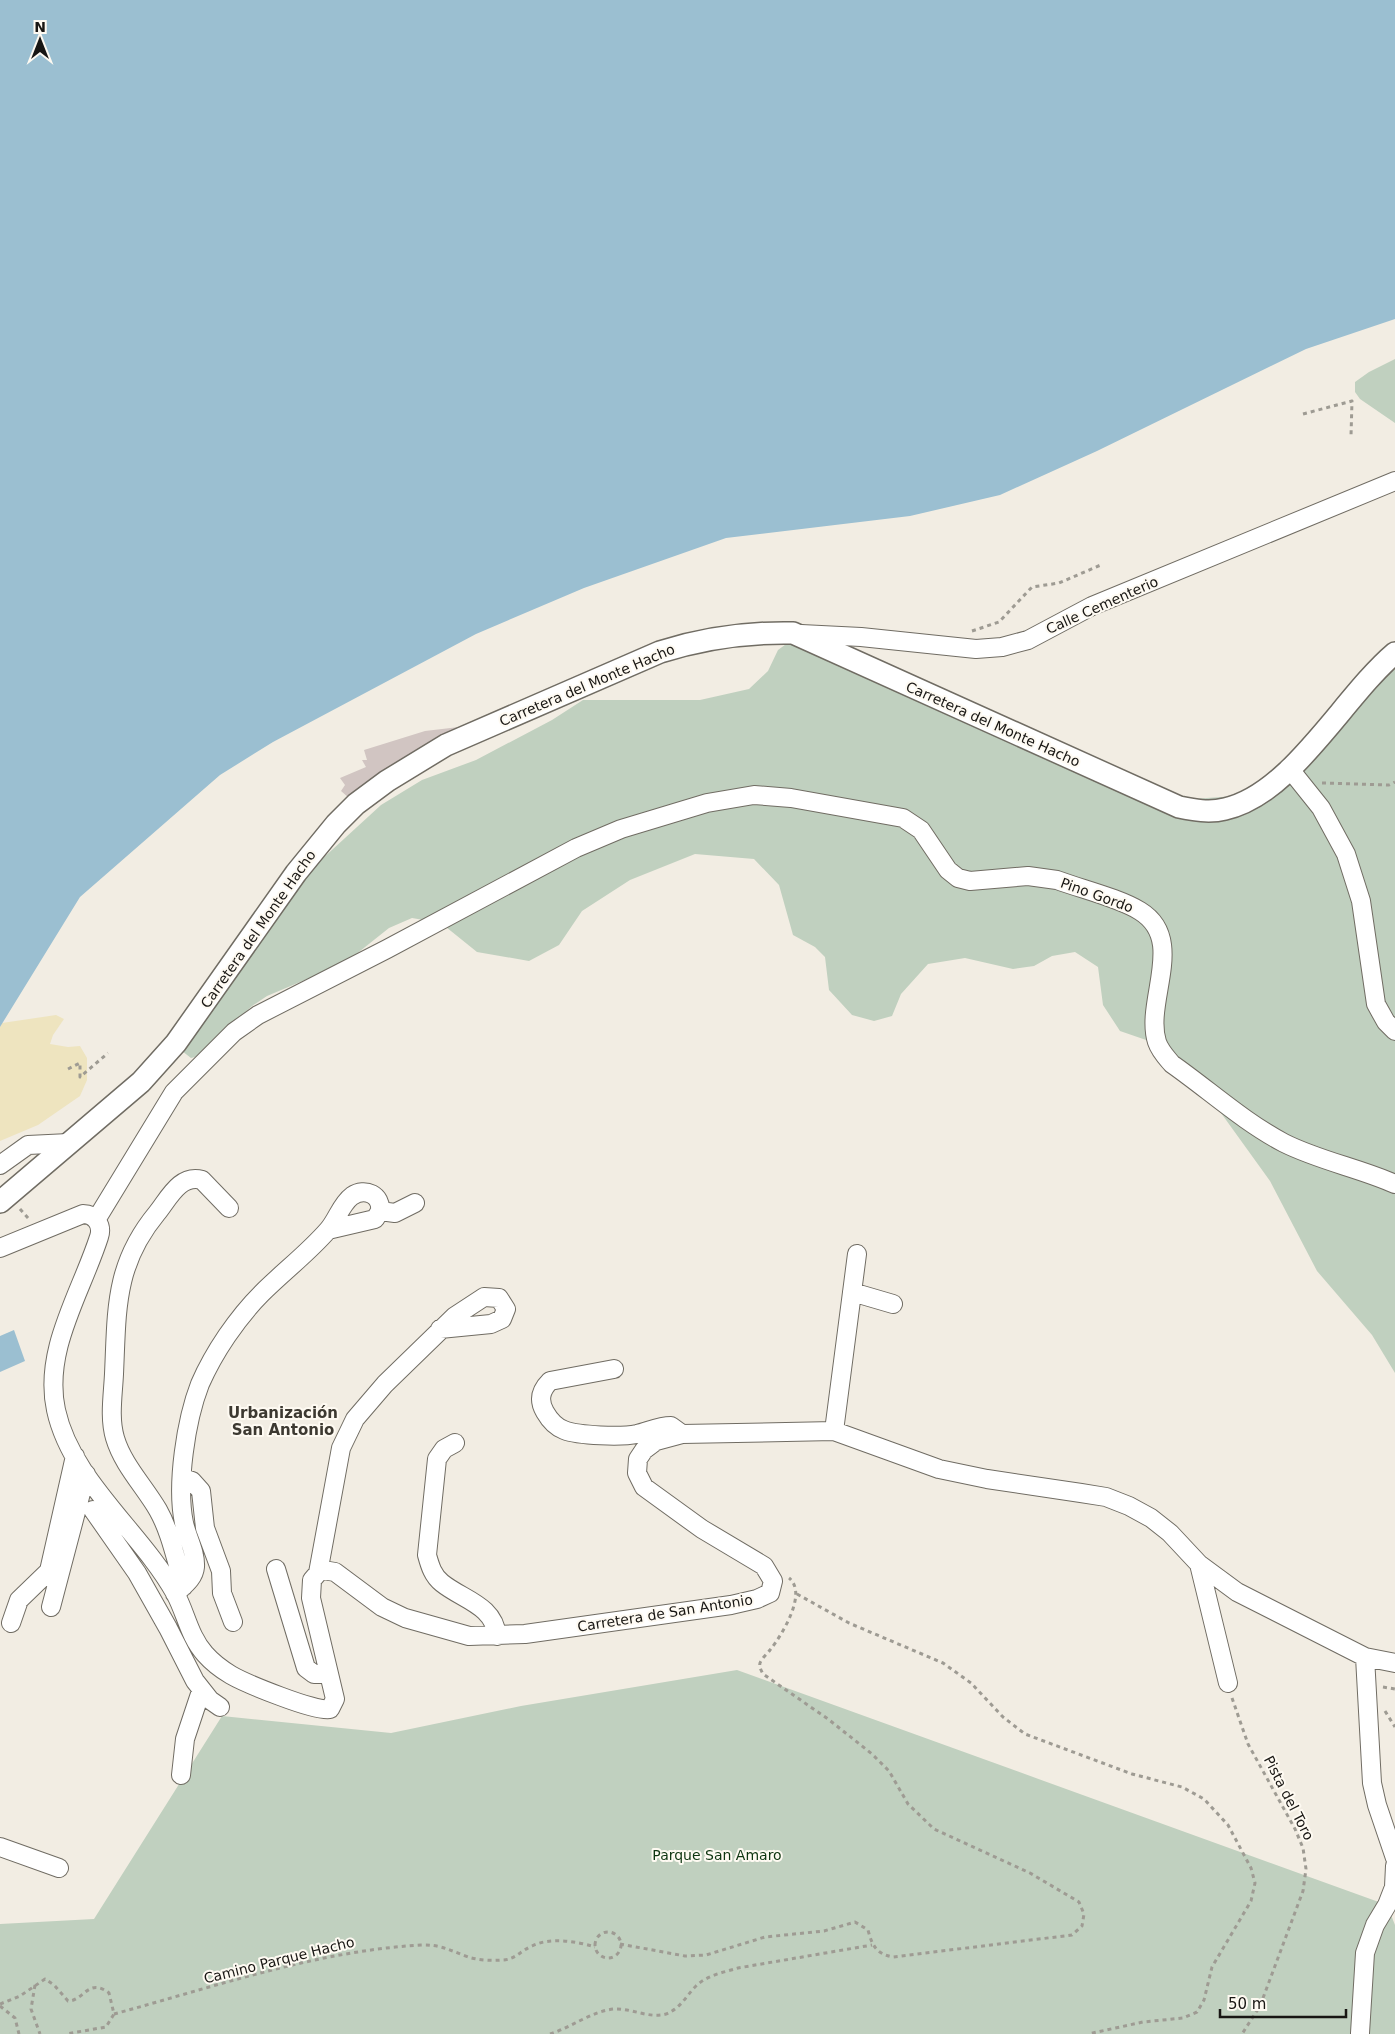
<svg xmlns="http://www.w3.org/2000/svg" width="1395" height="2034" font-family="'DejaVu Sans',sans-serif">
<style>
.green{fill:#c0d0bf}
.sand{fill:#eee4bf}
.water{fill:#9bbfd1}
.building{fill:#d1c5c2}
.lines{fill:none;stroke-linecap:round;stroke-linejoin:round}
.minor-casing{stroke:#706c63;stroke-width:20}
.major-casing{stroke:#706c63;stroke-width:24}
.path{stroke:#9e9b93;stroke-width:3;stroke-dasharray:4 4;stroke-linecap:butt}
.minor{stroke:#fff;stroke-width:18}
.major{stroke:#fff;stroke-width:21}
.labels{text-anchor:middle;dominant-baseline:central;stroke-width:4;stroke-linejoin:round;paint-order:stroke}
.street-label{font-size:14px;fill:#181613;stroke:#fefaf2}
.park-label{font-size:14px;fill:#0d340f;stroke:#fefaf2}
.neighbourhood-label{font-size:15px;font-weight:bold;fill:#3d3931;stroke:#fefaf2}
</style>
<rect width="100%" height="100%" fill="#f2ede3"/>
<path class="green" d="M1395 359V423L1360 399 1355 392V382L1369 372Z
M793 639 1142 783 1192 799 1236 796 1261 783 1357 705 1395 669V1373L1372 1335 1317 1271 1270 1181 1221 1113 1149 1041 1120 1031 1103 1005 1098 967 1075 952 1052 956 1034 966 1013 969 965 958 928 964 901 994 892 1016 874 1021 852 1015 829 990 825 957 815 947 793 935 779 885 754 859 695 854 630 880 582 911 559 945 529 961 477 952 441 923 412 918 389 928 345 963 267 996 252 1006 195 1057 191 1058 182 1051 297 882 381 805 422 780 476 760 552 720 583 700H700L749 689 768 671 778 650Z
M737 1670 1387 1905 1395 1925V2034H0V1924L94 1919 222 1716 391 1733 521 1706Z"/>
<path class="sand" d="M56 1015 64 1019 53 1035 50 1044 68 1047 80 1046 87 1058V1080L80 1096 38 1125 0 1141V1027L2 1023Z"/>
<path class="water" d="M0 0H1395V319L1306 349 1097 451 1000 495 910 516 726 538 584 588 476 634 273 742 220 775 80 897 0 1027Z
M14 1330 25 1361 0 1372V1336Z"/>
<path class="building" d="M459 727V735L356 804 341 791 345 785 340 778 366 767 362 760H367L364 750 425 731Z"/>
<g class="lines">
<defs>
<path id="minor" d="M801 634 861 637 976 649 1002 647 1028 640 1092 606 1395 481
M1289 768 1321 808 1346 854 1361 901 1376 1004 1386 1022 1395 1031
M0 1165 28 1145 69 1143
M380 1211 395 1213 415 1203
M96 1220 174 1092 234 1032 258 1015 387 949 576 848 621 829 707 803 754 795 791 798 903 818 921 830 948 870 958 878 970 881 1028 876 1057 880C1081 889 1119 898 1140 911 1187 940 1144 1001 1157 1042 1160 1051 1166 1057 1172 1064 1209 1090 1244 1122 1284 1143 1320 1161 1359 1168 1395 1184
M0 1248 83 1214C95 1214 103 1225 99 1237 81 1293 43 1350 56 1410 71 1480 141 1532 175 1593 186 1613 189 1636 205 1654 212 1662 221 1669 231 1675 245 1683 317 1713 330 1709L335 1699 311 1598 312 1580 318 1573 323 1570 335 1572 382 1607 405 1618 469 1636 525 1634 731 1605 757 1599 770 1593 773 1581 764 1566 702 1529 644 1487 637 1473 638 1459 644 1450 656 1441 682 1434 834 1431 939 1469 987 1479 1081 1493 1106 1497 1129 1506 1151 1518 1170 1533 1199 1564 1237 1592 1365 1657 1395 1663
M852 1292 893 1304
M614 1369 550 1381C541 1390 538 1400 545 1412 549 1419 556 1427 564 1430 579 1436 622 1437 637 1434 649 1431 659 1426 671 1426L682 1434
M834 1431 857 1254
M455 1443 444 1449 437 1459 427 1555C430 1566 433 1576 442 1583 463 1600 494 1605 497 1636
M183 1478 192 1481 201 1491 205 1528 221 1571 222 1593 233 1622
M93 1510 137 1573 168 1628 195 1681 210 1700 220 1707
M1199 1564 1228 1683
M276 1569 306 1668 314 1674H328
M318 1573 341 1448 355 1419 385 1384 455 1316 484 1297 499 1298 506 1309 502 1319 491 1324 440 1329
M184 1586C176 1561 171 1533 158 1510 144 1486 123 1465 115 1438 109 1418 113 1395 114 1374 117 1310 114 1265 157 1213 169 1198 180 1174 202 1180L229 1208
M175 1594C183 1586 194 1579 195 1567 196 1552 187 1537 184 1523 176 1485 186 1420 200 1384 214 1352 237 1318 262 1293 283 1272 308 1253 328 1230 337 1220 341 1204 352 1196 365 1187 382 1195 380 1211L375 1219 328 1230
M51 1607 86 1474
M11 1623 19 1600 49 1571 75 1456
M1365 1657 1372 1783 1377 1805 1395 1858
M181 1775 185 1739 201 1691
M0 1847 59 1868
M1360 2033 1365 1953 1375 1925 1387 1905 1394 1887 1395 1866"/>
<path id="major" d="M0 1202 141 1082 176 1043 296 873 336 824 356 804 387 781 446 745 660 652C704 638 746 632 793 633L1179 807C1194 810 1209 813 1225 809 1292 794 1343 697 1395 653"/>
</defs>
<use href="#minor" class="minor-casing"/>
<use href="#major" class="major-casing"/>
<path class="path" d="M1303 414 1352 401 1351 436
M972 631 999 622 1032 587 1059 583 1103 564
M1322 783 1389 785 1395 782
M68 1069 80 1063V1077L108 1053
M20 1209 29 1219
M797 1594 849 1623 943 1663 971 1683 1003 1717 1025 1734 1132 1774 1182 1787 1204 1799 1228 1825 1251 1868 1255 1883 1251 1901 1212 1967 1204 2000 1197 2012 1183 2018 1143 2022 1088 2034
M1383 1687 1395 1689
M1232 1698 1248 1744 1295 1829 1303 1848 1306 1869 1303 1891 1260 2006 1242 2034
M1385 1711 1395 1727
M595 1945a13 13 0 1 1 26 0a13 13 0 1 1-26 0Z
M620 1944 685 1956 706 1955 765 1937 824 1931 855 1922 868 1930C872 1945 876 1954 893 1957L1072 1935 1082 1926 1084 1914 1079 1902 1030 1873 934 1829 908 1804 889 1771 872 1754 828 1719 763 1674C761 1670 759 1667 760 1663 762 1658 767 1654 770 1650 782 1635 808 1593 789 1578
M35 1985 31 2009 40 2034
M0 2004 20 1996 45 1979 54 1985 68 2001C84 2001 88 1977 109 1993L114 2014 106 2027 66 2034
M0 2006 15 2018 19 2034
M114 2014C214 1987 316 1951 421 1945 439 1944 452 1951 468 1957 478 1960 491 1961 502 1960 515 1960 520 1951 532 1946 550 1937 576 1941 595 1947
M550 2034C572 2027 592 2011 614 2009 632 2008 649 2019 666 2014 681 2008 686 1996 696 1986 707 1975 725 1972 738 1968L872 1945"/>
<use href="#minor" class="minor"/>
<use href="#major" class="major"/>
</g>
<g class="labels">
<g class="street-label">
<text transform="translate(1102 605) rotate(-24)">Calle Cementerio</text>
<text transform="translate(587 685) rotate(-23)">Carretera del Monte Hacho</text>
<text transform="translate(993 724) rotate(24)">Carretera del Monte Hacho</text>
<text transform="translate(1097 895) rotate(20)">Pino Gordo</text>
<text transform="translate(258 929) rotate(-55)">Carretera del Monte Hacho</text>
<text transform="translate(665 1613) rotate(-9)">Carretera de San Antonio</text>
<text transform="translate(1289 1798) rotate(63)">Pista del Toro</text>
<text transform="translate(279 1960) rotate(-14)">Camino Parque Hacho</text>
</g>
<g class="park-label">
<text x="717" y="1855">Parque San Amaro</text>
</g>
<g class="neighbourhood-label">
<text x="283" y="1413">Urbanización<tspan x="283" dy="17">San Antonio</tspan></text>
</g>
</g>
<g transform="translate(40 40)" stroke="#fefaf2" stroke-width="4" paint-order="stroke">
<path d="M0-4L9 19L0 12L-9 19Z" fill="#181613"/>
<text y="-8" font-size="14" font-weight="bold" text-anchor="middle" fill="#181613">N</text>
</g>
<path d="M1220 2009v8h126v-8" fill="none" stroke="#181613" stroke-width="2.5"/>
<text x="1228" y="2009" font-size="15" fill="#181613" stroke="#fefaf2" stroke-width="4" paint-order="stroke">50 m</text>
</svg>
